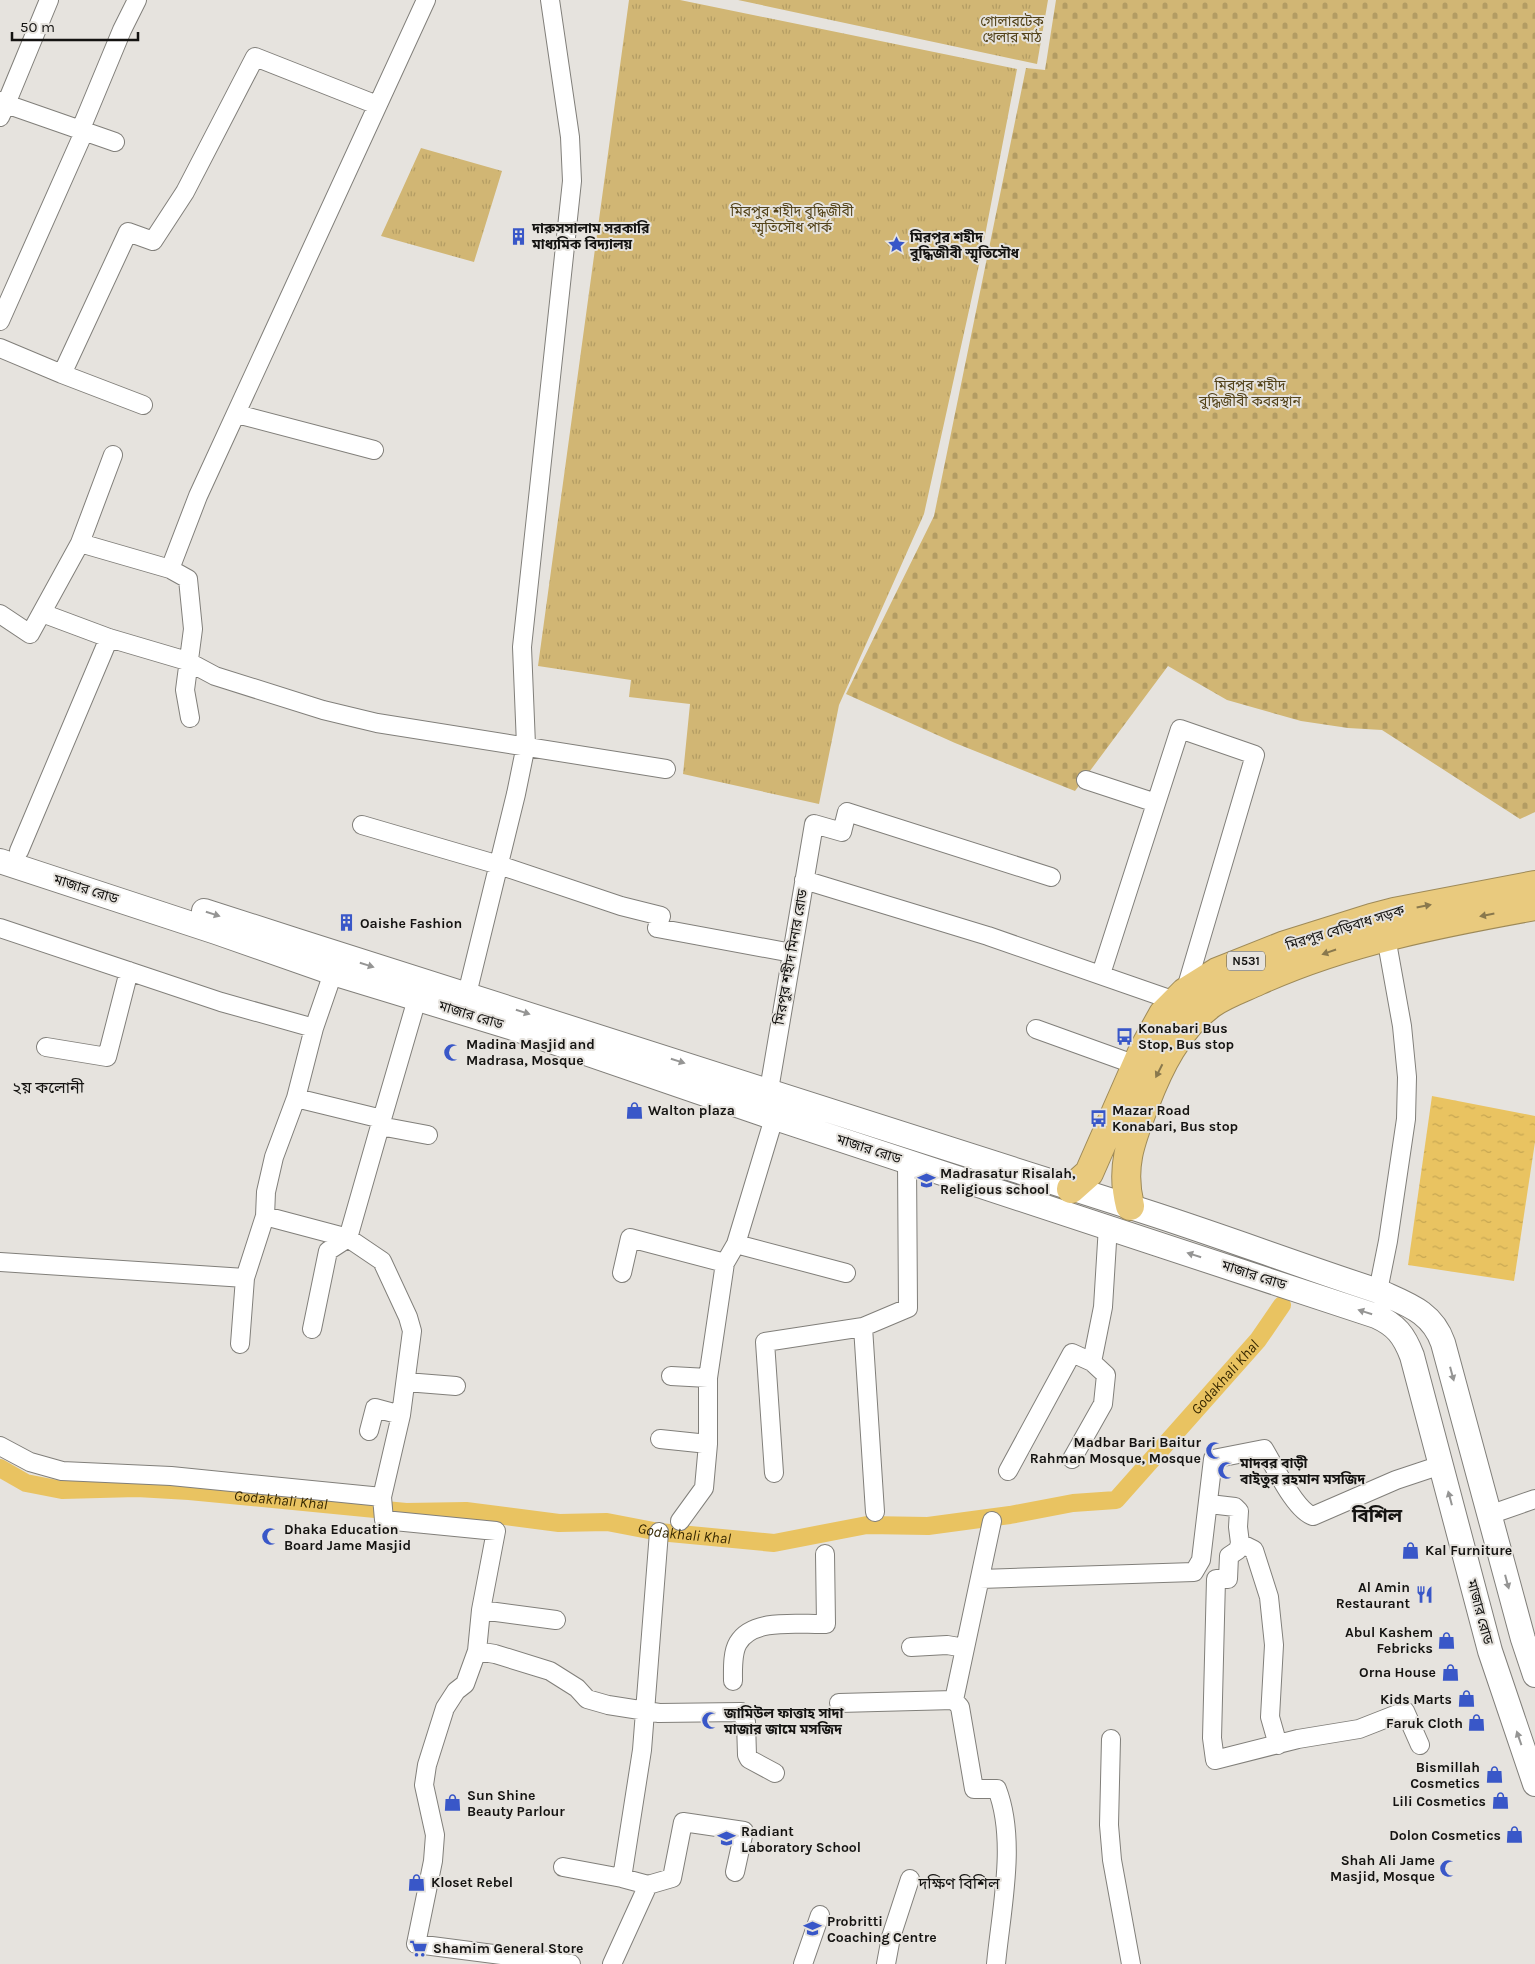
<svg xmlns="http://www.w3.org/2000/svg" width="1535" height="1964" font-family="Karla,'Noto Sans Bengali',sans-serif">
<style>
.grass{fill:url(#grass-tufts)}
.cemetery{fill:url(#cemetery-stones)}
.water{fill:url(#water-ripples)}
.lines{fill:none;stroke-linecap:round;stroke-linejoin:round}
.canal{stroke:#e9c361;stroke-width:18}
.street-casing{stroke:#817f7a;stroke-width:20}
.secondary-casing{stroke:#817f7a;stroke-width:26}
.highway-casing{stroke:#9e8a58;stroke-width:30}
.street{stroke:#fff;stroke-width:18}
.secondary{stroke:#fff;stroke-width:24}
.highway{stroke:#e9ca7e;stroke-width:28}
.oneway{fill:#89784d}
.oneway2{fill:#959594}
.labels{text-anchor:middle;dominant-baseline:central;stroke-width:4;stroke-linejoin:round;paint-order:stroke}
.shield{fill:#e6e3de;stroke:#53514e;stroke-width:1}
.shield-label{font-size:12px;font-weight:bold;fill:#141311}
.park-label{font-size:14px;fill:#53431a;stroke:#e6e3de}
.poi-label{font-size:14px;font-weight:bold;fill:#141311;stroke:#e6e3de;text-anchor:start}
.street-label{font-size:14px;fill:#141311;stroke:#e6e3de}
.water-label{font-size:15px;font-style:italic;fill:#372800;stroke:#e6e3de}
.quarter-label{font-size:16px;fill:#141311;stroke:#e6e3de}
.district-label{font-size:19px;font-weight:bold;fill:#141311;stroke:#e6e3de}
</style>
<defs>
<pattern id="grass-tufts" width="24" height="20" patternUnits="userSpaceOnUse" patternTransform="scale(1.25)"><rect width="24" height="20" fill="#d1b674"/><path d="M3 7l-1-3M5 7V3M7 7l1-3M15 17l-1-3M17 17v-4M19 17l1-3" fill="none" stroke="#b39c63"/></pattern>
<pattern id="cemetery-stones" width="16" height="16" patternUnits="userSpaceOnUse" patternTransform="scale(1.25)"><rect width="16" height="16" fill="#d1b674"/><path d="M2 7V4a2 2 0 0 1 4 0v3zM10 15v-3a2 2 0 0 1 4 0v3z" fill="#b39c63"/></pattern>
<pattern id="water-ripples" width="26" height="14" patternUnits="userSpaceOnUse" patternTransform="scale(1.25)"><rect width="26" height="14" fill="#e9c361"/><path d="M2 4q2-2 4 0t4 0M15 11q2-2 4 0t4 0" fill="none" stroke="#c7a753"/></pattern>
</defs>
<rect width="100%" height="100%" fill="#e6e3de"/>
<path class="grass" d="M629 0H680L1017 69 981 256 924 514 839 705 819 804 683 774 690 704 629 697 631 680 538 666Z
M738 0H1048L1037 64Z
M421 148 502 171 474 262 381 236Z"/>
<path class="cemetery" d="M1056 0H1535V812L1520 819 1382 730 1348 728 1301 721 1227 700 1168 666 1075 791 955 743 846 694 934 516 1026 68 1045 70Z"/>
<path class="water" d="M1432 1096 1535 1116V1142L1514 1281 1408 1265Z"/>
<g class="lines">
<path class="canal" id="s1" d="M0 1468 26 1483 62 1490 137 1488 189 1491 406 1512 466 1511 559 1523 607 1522 659 1532 774 1543 867 1525 928 1526 1010 1515 1073 1503 1116 1500 1258 1340 1282 1305"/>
<defs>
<path id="street" d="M0 101 6 104 49 0
M0 117 6 104 115 142
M80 131 122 30 137 0
M0 321 84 132
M0 348 62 374 128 232 153 241 185 192 255 57 377 105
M62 374 143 405
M237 414 374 450
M80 543 170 569
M42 613 109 638 187 661 215 676 323 710 377 723 666 769
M0 614 30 634 80 543 113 455
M190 718 185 690 193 629 188 579 170 569 198 496 426 0
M1086 780 1156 803
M362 825 499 865 621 906 661 916 657 928 792 953
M19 851 109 638
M804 880 988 936 1175 1001
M0 928 221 1002 314 1028
M1101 974 1180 729 1255 755 1185 992
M467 994 516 794 526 745 522 647 572 181 570 137 550 0
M1036 1029 1136 1065
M46 1047 107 1057 129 971
M769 1090 814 824 842 832 847 812 1051 877
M296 1098 382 1119 417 999
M382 1119 380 1126 428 1135
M265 1216 348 1238 382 1261 408 1317 412 1331 401 1415 382 1497 384 1520 496 1531 481 1610 477 1651 465 1684 456 1691 445 1708 427 1765 424 1785 435 1835 433 1861 416 1944 571 1964
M736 1244 846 1273
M0 1262 245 1278
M622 1273 630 1238 725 1263
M1378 1291 1388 1241 1406 1119 1407 1077 1402 1026 1386 937
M863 1327 875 1512
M312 1329 328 1251 348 1238 380 1126
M240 1344 245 1278 265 1216 266 1192 274 1157 296 1098 314 1028 333 973
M671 1376 708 1378
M406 1382 456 1386
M369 1431 375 1408 401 1415
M660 1439 708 1444
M0 1446 30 1462 62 1471 171 1476 382 1497
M1072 1459 1103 1404 1106 1375 1092 1362 1103 1307 1108 1226
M1008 1471 1072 1353 1092 1362
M774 1473 765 1342 863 1327 908 1308 907 1162
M1218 1505 1235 1507 1239 1511 1238 1527 1240 1543 1254 1550 1269 1597 1274 1645 1270 1717 1278 1745
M1489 1515 1535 1499
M680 1521 704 1488 708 1444V1378L725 1263 736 1244 774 1118
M992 1521 954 1700 960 1707 974 1789H997C1017 1841 1001 1910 996 1964
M1240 1543 1238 1550 1229 1556 1228 1579H1216L1212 1738 1215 1760 1298 1739 1359 1729 1405 1711 1420 1745
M980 1579 1194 1572 1201 1560 1213 1459 1264 1449C1274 1465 1295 1511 1313 1516L1396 1480 1441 1465
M481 1610 556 1620
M911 1647 947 1645 965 1648
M477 1651 495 1654 550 1671 577 1688 587 1699 608 1705 659 1713 741 1712 746 1722 747 1755 749 1759 775 1773
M733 1681C733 1670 732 1653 738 1643 753 1617 800 1625 826 1624L825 1554
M839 1703 954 1700
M1111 1739 1109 1825 1112 1860 1131 1964
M563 1867 622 1878
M648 1885 672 1878 683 1822 744 1831 735 1872
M612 1964 648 1885 622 1878 642 1750 659 1532
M803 1964 820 1915
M886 1964 891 1937 910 1879"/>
<path id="secondary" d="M0 861 216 932 333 973 510 1027 763 1114 1376 1316C1396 1325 1404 1335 1412 1356L1490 1651 1535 1784
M204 911C513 1010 823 1106 1131 1207 1214 1233 1295 1264 1378 1291 1406 1304 1432 1311 1443 1343L1523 1639 1535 1675"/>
<path id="highway" d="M1071 1189 1089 1173 1143 1050 1163 1014 1185 992 1217 972 1285 945 1371 918 1394 912 1535 885
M1130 1206C1120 1167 1131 1140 1145 1104 1159 1067 1178 1028 1211 1004 1225 994 1243 988 1258 981 1346 941 1441 923 1535 906"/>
</defs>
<use href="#street" class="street-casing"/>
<use href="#secondary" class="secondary-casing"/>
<use href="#highway" class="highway-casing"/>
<use href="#street" class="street"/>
<use href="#secondary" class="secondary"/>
<use href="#highway" class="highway"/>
</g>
<defs><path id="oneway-solid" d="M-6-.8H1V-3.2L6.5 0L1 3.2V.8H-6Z" transform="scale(1.25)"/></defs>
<g class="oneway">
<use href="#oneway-solid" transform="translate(1424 906) rotate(-11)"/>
<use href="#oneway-solid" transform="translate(1487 915) rotate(169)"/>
<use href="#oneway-solid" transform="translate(1329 952) rotate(161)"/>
<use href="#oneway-solid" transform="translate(1159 1071) rotate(117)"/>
</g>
<g class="oneway2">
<use href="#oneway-solid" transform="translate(213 914) rotate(18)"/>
<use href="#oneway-solid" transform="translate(367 965) rotate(17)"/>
<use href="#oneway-solid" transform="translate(523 1012) rotate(18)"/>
<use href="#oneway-solid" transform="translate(678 1061) rotate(18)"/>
<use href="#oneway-solid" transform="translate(1194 1255) rotate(-162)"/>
<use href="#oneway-solid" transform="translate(1365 1312) rotate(-162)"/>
<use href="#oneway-solid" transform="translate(1452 1374) rotate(75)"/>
<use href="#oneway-solid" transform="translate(1450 1498) rotate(-105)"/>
<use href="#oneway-solid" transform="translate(1507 1582) rotate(75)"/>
<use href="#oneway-solid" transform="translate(1519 1738) rotate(-109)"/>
</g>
<defs>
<symbol id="building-bare" viewBox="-9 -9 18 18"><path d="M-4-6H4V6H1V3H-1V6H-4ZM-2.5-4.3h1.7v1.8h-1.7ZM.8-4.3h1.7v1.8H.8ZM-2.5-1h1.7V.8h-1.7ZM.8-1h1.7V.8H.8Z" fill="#3957c8" stroke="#e6e3de" stroke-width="2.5" paint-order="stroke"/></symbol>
<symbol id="sight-bare" viewBox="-9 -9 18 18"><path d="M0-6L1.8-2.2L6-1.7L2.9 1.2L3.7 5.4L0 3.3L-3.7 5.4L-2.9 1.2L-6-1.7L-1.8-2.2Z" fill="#3957c8" stroke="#e6e3de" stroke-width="2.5" paint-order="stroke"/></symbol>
<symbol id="bus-bare" viewBox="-9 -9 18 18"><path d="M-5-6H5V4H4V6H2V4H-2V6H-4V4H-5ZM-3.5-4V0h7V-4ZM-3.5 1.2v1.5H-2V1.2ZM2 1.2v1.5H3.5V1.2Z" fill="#3957c8" stroke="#e6e3de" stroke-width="2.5" paint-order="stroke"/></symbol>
<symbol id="mosque-bare" viewBox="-9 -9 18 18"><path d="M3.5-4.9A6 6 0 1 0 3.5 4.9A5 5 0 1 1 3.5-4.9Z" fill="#3957c8" stroke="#e6e3de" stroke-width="2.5" paint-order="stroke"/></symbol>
<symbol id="shop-bare" viewBox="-9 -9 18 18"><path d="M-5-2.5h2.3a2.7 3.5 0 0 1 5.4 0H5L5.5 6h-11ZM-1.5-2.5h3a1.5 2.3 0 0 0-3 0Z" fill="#3957c8" stroke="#e6e3de" stroke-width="2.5" paint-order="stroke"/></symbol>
<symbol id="school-bare" viewBox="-9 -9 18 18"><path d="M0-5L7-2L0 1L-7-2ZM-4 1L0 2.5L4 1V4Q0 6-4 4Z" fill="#3957c8" stroke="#e6e3de" stroke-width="2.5" paint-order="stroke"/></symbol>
<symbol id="restaurant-bare" viewBox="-9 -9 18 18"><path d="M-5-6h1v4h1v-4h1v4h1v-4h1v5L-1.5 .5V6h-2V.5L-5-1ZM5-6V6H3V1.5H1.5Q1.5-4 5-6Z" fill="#3957c8" stroke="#e6e3de" stroke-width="2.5" paint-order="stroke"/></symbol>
<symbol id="supermarket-bare" viewBox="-9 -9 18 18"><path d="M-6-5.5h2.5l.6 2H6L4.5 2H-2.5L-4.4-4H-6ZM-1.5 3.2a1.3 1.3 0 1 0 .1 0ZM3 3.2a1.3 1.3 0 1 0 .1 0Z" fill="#3957c8" stroke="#e6e3de" stroke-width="2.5" paint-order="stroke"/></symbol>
</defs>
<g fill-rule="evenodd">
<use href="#building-bare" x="506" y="224" width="25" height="25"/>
<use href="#sight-bare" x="884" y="232" width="25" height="25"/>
<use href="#building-bare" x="334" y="910" width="25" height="25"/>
<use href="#bus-bare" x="1112" y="1024" width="25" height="25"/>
<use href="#mosque-bare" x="440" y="1040" width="25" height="25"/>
<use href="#shop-bare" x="622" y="1098" width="25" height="25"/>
<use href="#bus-bare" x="1086" y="1106" width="25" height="25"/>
<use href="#school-bare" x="914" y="1168" width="25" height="25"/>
<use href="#mosque-bare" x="1202" y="1438" width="25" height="25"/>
<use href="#mosque-bare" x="1214" y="1458" width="25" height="25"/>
<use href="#mosque-bare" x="258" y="1524" width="25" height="25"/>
<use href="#shop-bare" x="1398" y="1538" width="25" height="25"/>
<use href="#restaurant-bare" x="1412" y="1582" width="25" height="25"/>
<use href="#shop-bare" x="1434" y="1628" width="25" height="25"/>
<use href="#shop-bare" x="1438" y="1660" width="25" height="25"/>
<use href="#shop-bare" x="1454" y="1686" width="25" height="25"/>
<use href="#mosque-bare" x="698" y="1708" width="25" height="25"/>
<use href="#shop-bare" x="1464" y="1710" width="25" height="25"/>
<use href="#shop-bare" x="1482" y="1762" width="25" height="25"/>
<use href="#shop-bare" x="1488" y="1788" width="25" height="25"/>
<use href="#shop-bare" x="440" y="1790" width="25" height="25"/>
<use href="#shop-bare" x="1502" y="1822" width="25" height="25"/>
<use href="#school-bare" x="714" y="1826" width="25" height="25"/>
<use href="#mosque-bare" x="1436" y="1856" width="25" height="25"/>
<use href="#shop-bare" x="404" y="1870" width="25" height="25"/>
<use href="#school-bare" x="800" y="1916" width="25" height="25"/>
<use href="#supermarket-bare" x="406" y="1936" width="25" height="25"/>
</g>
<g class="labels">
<rect class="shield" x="1227" y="951.5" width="38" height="19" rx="4"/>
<g class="shield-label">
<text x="1246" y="961">N531</text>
</g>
<g class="park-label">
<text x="1012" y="21">গোলারটেক<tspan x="1012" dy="16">খেলার মাঠ</tspan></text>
<text x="792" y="211">মিরপুর শহীদ বুদ্ধিজীবী<tspan x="792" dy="16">স্মৃতিসৌধ পার্ক</tspan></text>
<text x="1250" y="385">মিরপুর শহীদ<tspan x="1250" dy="16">বুদ্ধিজীবী কবরস্থান</tspan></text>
</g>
<g class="poi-label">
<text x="532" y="228">দারুসসালাম সরকারি<tspan x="532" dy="16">মাধ্যমিক বিদ্যালয়</tspan></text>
<text x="910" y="237">মিরপুর শহীদ<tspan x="910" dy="16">বুদ্ধিজীবী স্মৃতিসৌধ</tspan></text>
<text x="360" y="923">Oaishe Fashion</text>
<text x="1138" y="1028">Konabari Bus<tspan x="1138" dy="16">Stop, Bus stop</tspan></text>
<text x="466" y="1044">Madina Masjid and<tspan x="466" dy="16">Madrasa, Mosque</tspan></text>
<text x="648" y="1110">Walton plaza</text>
<text x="1112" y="1110">Mazar Road<tspan x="1112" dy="16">Konabari, Bus stop</tspan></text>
<text x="940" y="1173">Madrasatur Risalah,<tspan x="940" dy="16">Religious school</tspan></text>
<text x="1201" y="1442" text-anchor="end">Madbar Bari Baitur<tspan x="1201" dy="16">Rahman Mosque, Mosque</tspan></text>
<text x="1240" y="1463">মাদবর বাড়ী<tspan x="1240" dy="16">বাইতুর রহমান মসজিদ</tspan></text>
<text x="284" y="1529">Dhaka Education<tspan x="284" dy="16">Board Jame Masjid</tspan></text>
<text x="1425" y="1550">Kal Furniture</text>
<text x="1410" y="1587" text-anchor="end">Al Amin<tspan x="1410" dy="16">Restaurant</tspan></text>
<text x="1433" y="1632" text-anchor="end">Abul Kashem<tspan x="1433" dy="16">Febricks</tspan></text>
<text x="1436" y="1672" text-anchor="end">Orna House</text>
<text x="1452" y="1699" text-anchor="end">Kids Marts</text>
<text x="724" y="1713">জামিউল ফাত্তাহ সাদা<tspan x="724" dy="16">মাজার জামে মসজিদ</tspan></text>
<text x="1463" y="1723" text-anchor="end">Faruk Cloth</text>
<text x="1480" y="1767" text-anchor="end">Bismillah<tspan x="1480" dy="16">Cosmetics</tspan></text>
<text x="467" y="1795">Sun Shine<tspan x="467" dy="16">Beauty Parlour</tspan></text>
<text x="1486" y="1801" text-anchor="end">Lili Cosmetics</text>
<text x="741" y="1831">Radiant<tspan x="741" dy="16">Laboratory School</tspan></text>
<text x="1501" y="1835" text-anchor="end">Dolon Cosmetics</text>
<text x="1435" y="1860" text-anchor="end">Shah Ali Jame<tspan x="1435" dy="16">Masjid, Mosque</tspan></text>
<text x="431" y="1882">Kloset Rebel</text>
<text x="827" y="1921">Probritti<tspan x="827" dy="16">Coaching Centre</tspan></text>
<text x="433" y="1948">Shamim General Store</text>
</g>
<g class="street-label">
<text transform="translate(86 889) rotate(18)">মাজার রোড</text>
<text transform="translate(1345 928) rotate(-17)">মিরপুর বেড়িবাধ সড়ক</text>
<text transform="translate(791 957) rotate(-80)">মিরপুর শহীদ মিনার রোড</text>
<text transform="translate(471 1015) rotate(17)">মাজার রোড</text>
<text transform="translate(869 1149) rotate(18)">মাজার রোড</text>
<text transform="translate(1254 1275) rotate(18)">মাজার রোড</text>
<text transform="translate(1480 1612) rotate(75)">মাজার রোড</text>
</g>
<g class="water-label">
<text stroke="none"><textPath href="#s1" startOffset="1292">Godakhali Khal</textPath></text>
<text stroke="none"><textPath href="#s1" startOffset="286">Godakhali Khal</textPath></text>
<text stroke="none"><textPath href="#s1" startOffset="692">Godakhali Khal</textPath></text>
</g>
<g class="quarter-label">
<text x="48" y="1087">২য় কলোনী</text>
<text x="959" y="1883">দক্ষিণ বিশিল</text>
</g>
<g class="district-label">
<text x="1377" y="1516">বিশিল</text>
</g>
</g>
<path d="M12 32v8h126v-8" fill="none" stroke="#141311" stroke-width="2.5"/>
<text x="20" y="32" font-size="15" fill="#141311" stroke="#e6e3de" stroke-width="4" paint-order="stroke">50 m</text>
</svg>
